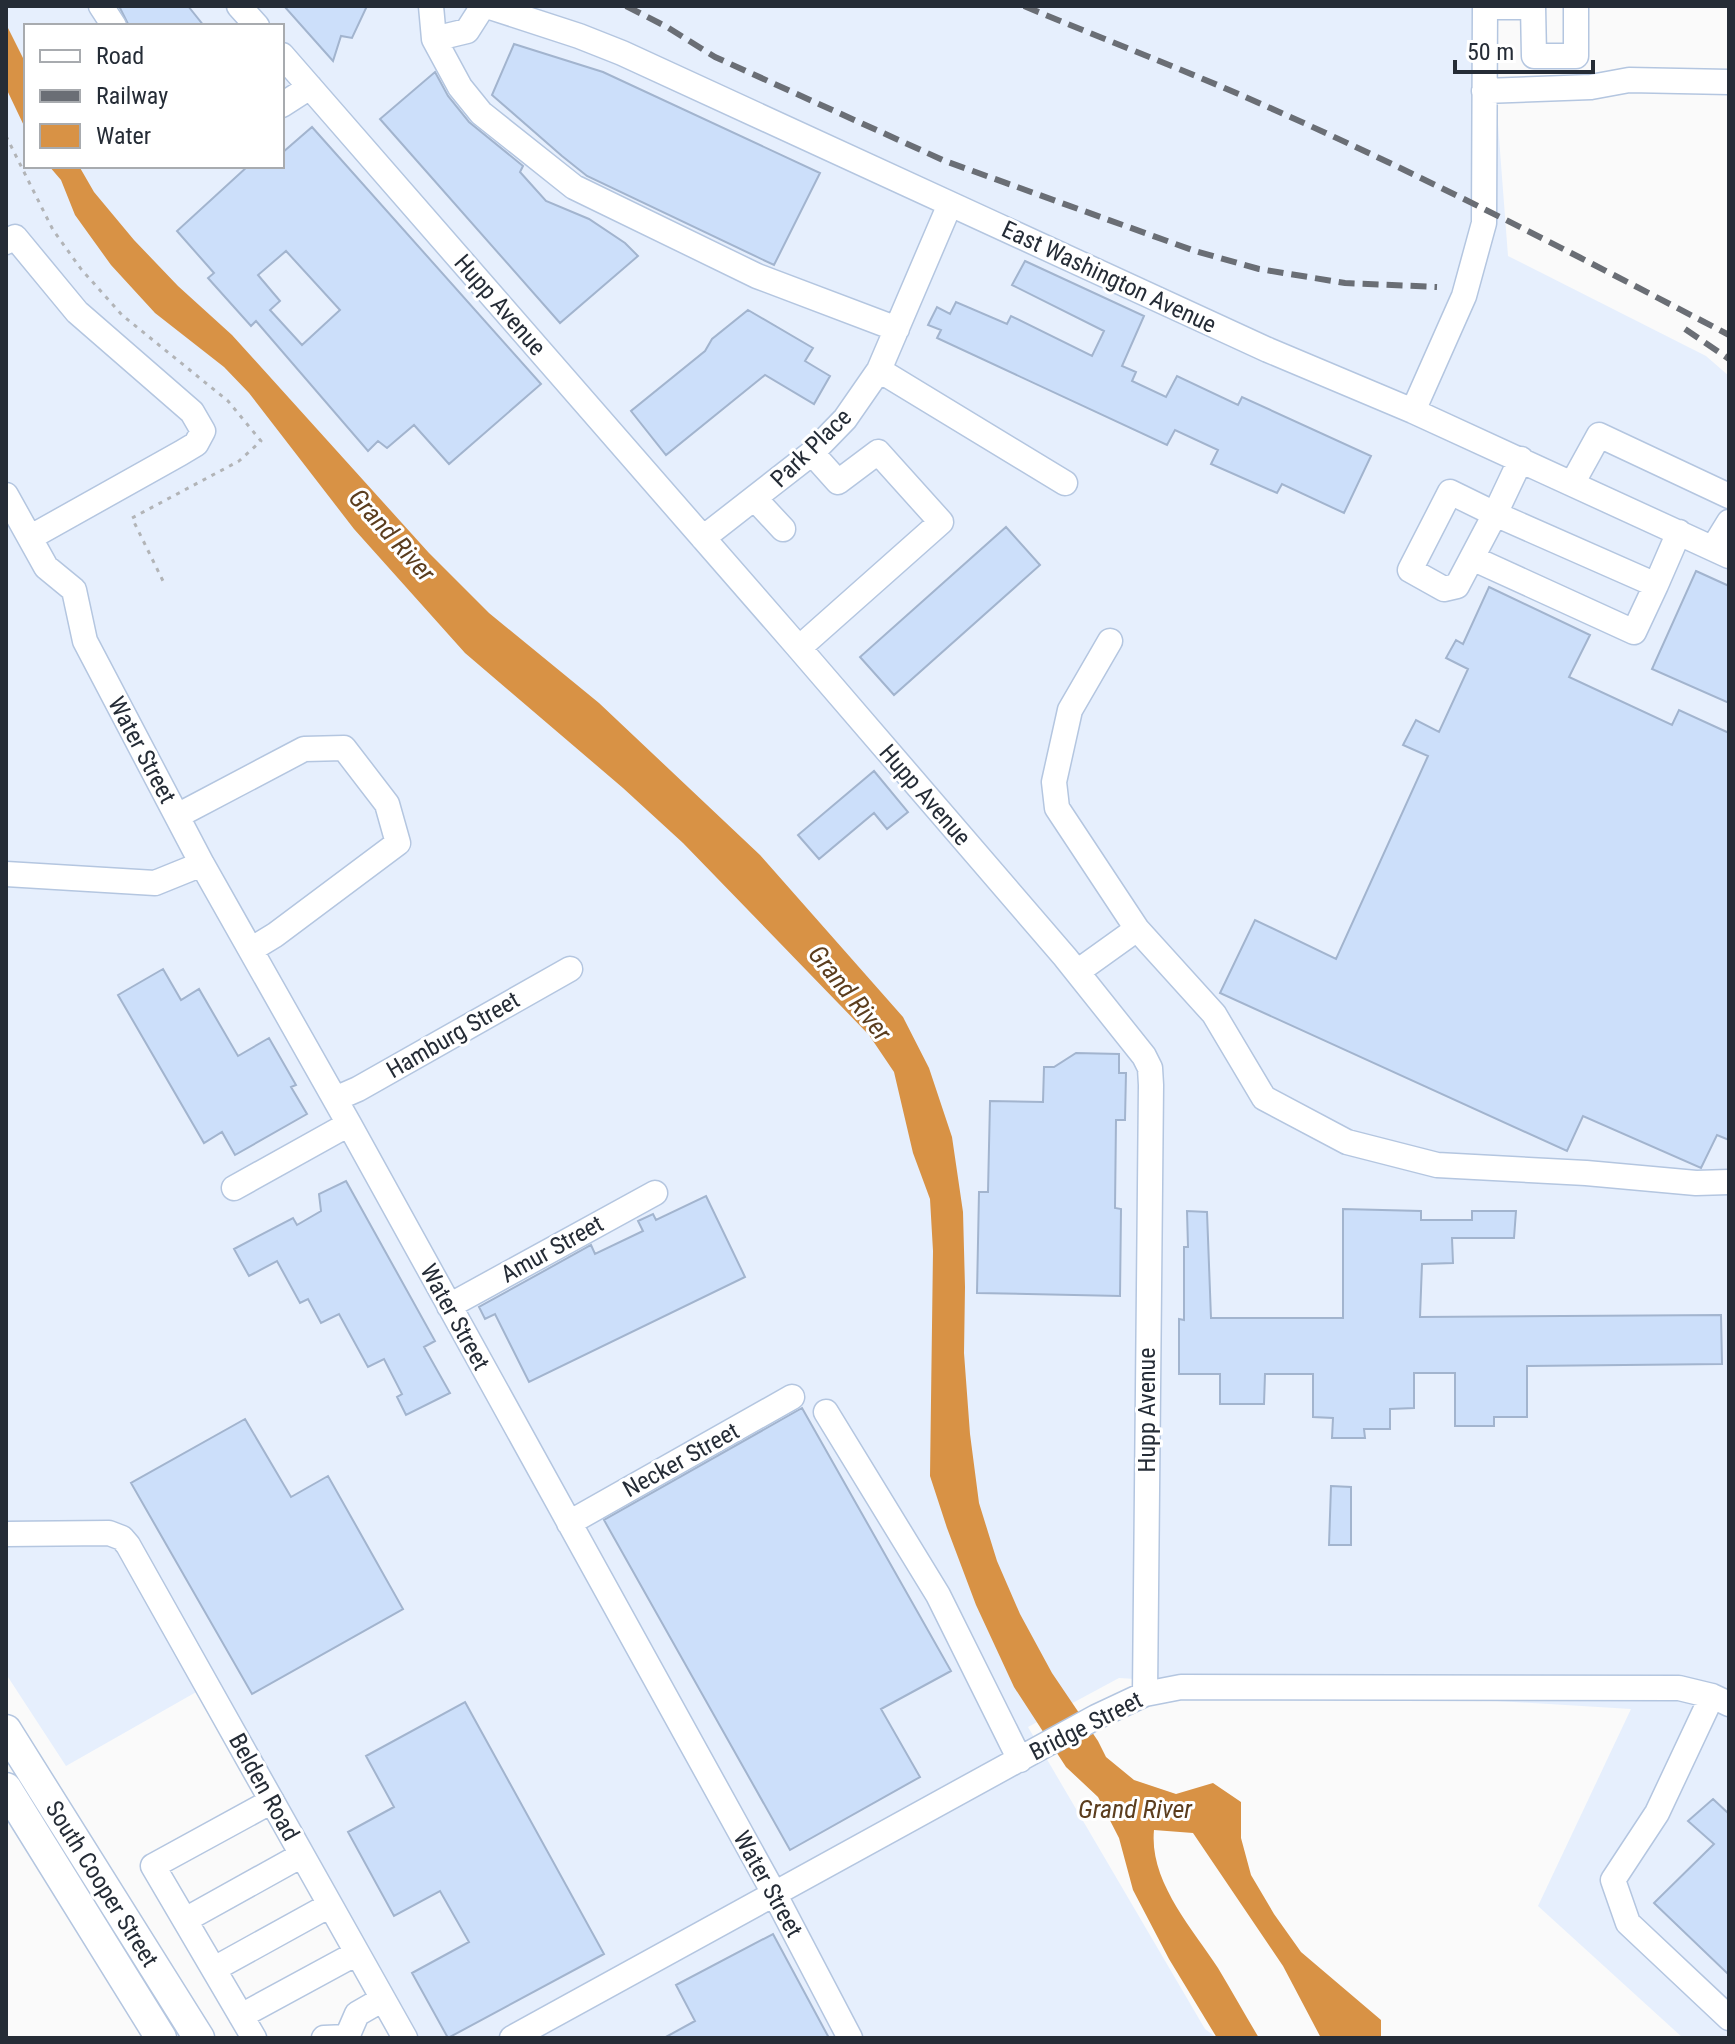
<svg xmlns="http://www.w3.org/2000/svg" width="1735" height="2044" font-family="'Roboto Condensed',sans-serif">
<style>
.built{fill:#e6effd;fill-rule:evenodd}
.water{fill:#d89245}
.building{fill:#ccdffa;stroke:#a2b4ce;stroke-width:2;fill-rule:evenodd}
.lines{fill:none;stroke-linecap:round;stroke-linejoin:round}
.minor-casing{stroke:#b4c6e0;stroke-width:27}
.major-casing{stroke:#b4c6e0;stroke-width:33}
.path{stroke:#b2b4b7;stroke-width:3;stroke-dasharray:4 6;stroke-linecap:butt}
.minor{stroke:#fff;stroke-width:24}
.major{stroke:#fff;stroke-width:30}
.rail{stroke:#6a6e75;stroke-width:6;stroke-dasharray:16 8;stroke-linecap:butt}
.labels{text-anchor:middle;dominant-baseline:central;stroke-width:6;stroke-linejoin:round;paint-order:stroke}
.street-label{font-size:24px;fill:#252c36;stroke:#fff}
.water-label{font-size:26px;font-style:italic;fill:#5b3d1e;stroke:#fff}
</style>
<rect width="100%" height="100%" fill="#fafafa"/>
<path class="built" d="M6 6H1489L1508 256 1706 356 1729 376V2038H1683L1538 1906 1631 1709 1119 1678 1028 1727 1205 2029 1217 2038H392L198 1691 66 1766 6 1674ZM26 26H282V166H26Z"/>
<path class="water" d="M6 24 26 64V130L6 88Z
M49 166H79L94 192 134 240 178 286 232 335 429 553 489 613 599 703 760 855 903 1017 929 1068 952 1137 963 1212 965 1287 964 1353 970 1434 979 1503 997 1561 1020 1614 1052 1673 1098 1741 1106 1757 1134 1780 1176 1794 1213 1783 1241 1802V1838L1251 1875 1274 1914 1301 1952 1381 2020V2038H1321L1283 1966 1193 1833 1154 1830C1149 1881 1192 1928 1218 1968 1232 1991 1245 2015 1259 2038H1217L1169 1959 1133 1890 1119 1838 1098 1797 1066 1767 1014 1687 976 1605 947 1528 930 1476 933 1251 930 1199 913 1153 894 1072 869 1035 683 843 623 788 465 653 354 529 249 393 224 367 155 313 111 265 75 215 61 180Z"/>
<path class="building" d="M119 6H188L204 26H129Z
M284 6H367L352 38 341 36 333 61Z
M514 44 603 72 820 173 774 265 587 176 562 156 492 95Z
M435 72 448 96 469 122 523 166 520 172 546 201 589 219 625 243 638 256 560 323 380 119Z
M312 127 541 384 449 464 414 425 387 448 378 441 368 451 256 321 251 326 208 278 214 273 177 231 248 166H282V153ZM286 251 340 310 302 345 270 310 280 301 258 275Z
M1025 261 1144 316 1122 366 1136 372 1132 381 1166 397 1177 376 1238 405 1242 397 1371 456 1344 513 1282 484 1277 493 1211 464 1218 450 1175 430 1167 445 937 338 941 330 928 325 937 307 950 314 956 302 1007 324 1011 316 1092 356 1104 331 1012 285Z
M748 310 813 348 805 361 830 376 814 404 765 375 666 455 631 411 705 351 712 339Z
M1006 527 1040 565 894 695 860 657Z
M1696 571 1729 586V703L1652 669Z
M1489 587 1590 635 1569 677 1672 725 1679 710 1729 733V1140L1717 1135 1701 1168 1583 1116 1567 1151 1220 993 1255 920 1336 959 1428 756 1403 745 1416 720 1439 732 1468 669 1446 658 1456 640 1463 644Z
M874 771 908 812 887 829 874 813 819 859 798 835Z
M163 969 181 1000 199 989 238 1056 269 1038 296 1085 291 1087 307 1114 235 1155 222 1132 204 1143 118 995Z
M1076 1053 1119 1054V1073H1126L1125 1120H1116L1115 1208 1121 1209 1120 1296 977 1293 979 1192H988L990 1101 1043 1102 1044 1067H1054Z
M346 1181 435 1341 424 1347 450 1393 406 1415 397 1397 402 1394 384 1359 368 1367 339 1314 321 1323 308 1299 300 1303 277 1261 249 1276 234 1249 293 1218 297 1225 321 1211 319 1194Z
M706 1196 745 1277 529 1382 495 1314 485 1319 479 1307 591 1245 595 1254 643 1231 638 1221 653 1214 656 1220Z
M1343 1209 1421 1211V1220H1472V1211H1516L1514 1238H1452L1453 1263 1422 1264 1420 1317 1721 1315 1722 1364 1527 1366V1417H1494V1426H1455V1373H1414V1408L1390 1409V1429H1364L1365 1438H1332L1333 1418 1313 1417V1374H1265L1264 1404H1220V1374H1179V1319L1184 1320V1247H1188L1187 1211 1207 1212 1211 1318H1343Z
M802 1408 951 1671 881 1709 920 1777 790 1850 604 1520Z
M245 1419 291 1497 328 1476 403 1609 252 1694 131 1483Z
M1331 1486 1351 1487V1545H1329Z
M465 1702 604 1954 448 2038 412 1973 469 1942 440 1891 394 1916 348 1832 394 1807 366 1756Z
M1713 1799 1729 1814V1975L1654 1903 1714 1844 1688 1821Z
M773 1934 829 2038H664L695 2021 676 1985Z"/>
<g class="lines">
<defs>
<path id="minor" d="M101 6 114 26
M239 6 257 26
M431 6 434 39 460 87 481 113 574 187 757 276 897 329
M487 6 579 36 622 53 1268 350 1413 411 1729 556
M1533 6 1534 56H1576V6
M1485 7H1533
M434 39 467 31 483 6
M282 55 799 648 1065 957 1144 1056 1150 1068 1151 1085 1145 1694
M1484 91 1591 87 1629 80 1729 82
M282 105 310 87
M6 242 15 237 77 312 192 412 203 431 196 444 181 453 31 537
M879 370 1065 483
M1413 411 1464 296 1484 223 1485 6
M1521 459 1495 514 1656 585 1679 532
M1572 484 1599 435 1729 496
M1450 492 1495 514 1457 586 1444 589 1410 570Z
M6 495 46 567 74 590 85 641 202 864 349 1124 775 1895 850 2038
M756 500 783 529
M703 538 812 453 845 419 879 370 950 204
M1713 548 1729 522
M1472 558 1634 632 1656 585
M1110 641 1070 710 1054 782 1057 808 1137 929
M799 648 941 522 878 452 838 482 812 453
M177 816 304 749 344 748 387 804 398 843 275 935 252 949
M6 874 155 883 202 864
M1077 972 1137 929 1214 1014 1264 1098 1347 1142 1437 1165 1586 1173 1696 1183 1729 1182
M335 1099 358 1089 570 969
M234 1188 349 1124
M449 1306 655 1193
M826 1412 938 1595 1020 1760
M569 1523 792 1397
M6 1534 109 1533 122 1538 128 1545 405 2038
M1712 1696 1657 1813 1613 1880 1628 1923 1729 2018
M185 1920 302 1855
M214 1969 330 1905
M241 2016 357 1953
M254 2038 153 1866 272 1801
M324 2038 347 2037 357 2014 383 1999
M512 2038 1096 1717 1145 1694 1181 1687 1679 1688 1712 1696 1729 1704"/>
<path id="major" d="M6 1730 199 2038
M6 1788 161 2038"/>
</defs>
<use href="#minor" class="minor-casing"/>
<use href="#major" class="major-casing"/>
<path class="path" d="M6 136 53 230 81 269 122 315 228 401 261 441 239 461 132 518 164 583"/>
<use href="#minor" class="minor"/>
<use href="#major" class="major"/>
<path class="rail" d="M626 6 667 27 715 57 945 161 1195 251 1259 269 1345 283 1437 287
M1024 6C1108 41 1193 73 1277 111 1430 179 1580 257 1729 335
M1685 329 1729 359"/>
</g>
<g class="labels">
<g class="street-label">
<text transform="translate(1109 277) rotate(25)">East Washington Avenue</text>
<text transform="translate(500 305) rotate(49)">Hupp Avenue</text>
<text transform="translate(811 448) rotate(-44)">Park Place</text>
<text transform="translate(142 750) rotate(62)">Water Street</text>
<text transform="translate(925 795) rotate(49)">Hupp Avenue</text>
<text transform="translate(453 1035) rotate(-30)">Hamburg Street</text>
<text transform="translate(552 1249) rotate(-29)">Amur Street</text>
<text transform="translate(455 1317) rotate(61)">Water Street</text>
<text transform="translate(1147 1410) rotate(-90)">Hupp Avenue</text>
<text transform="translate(681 1460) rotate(-29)">Necker Street</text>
<text transform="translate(1086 1726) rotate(-27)">Bridge Street</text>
<text transform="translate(264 1787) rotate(61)">Belden Road</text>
<text transform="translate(102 1884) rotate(58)">South Cooper Street</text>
<text transform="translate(768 1884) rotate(61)">Water Street</text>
</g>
<g class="water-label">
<text transform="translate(392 535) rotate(48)">Grand River</text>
<text transform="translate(850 993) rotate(51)">Grand River</text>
<text x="1135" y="1809">Grand River</text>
</g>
</g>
<rect width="1735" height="2044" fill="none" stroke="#252c36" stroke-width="16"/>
<rect x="24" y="24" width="260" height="144" fill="#ffffff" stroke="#a8abaf" stroke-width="2"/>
<rect x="40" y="50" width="40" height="12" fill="#ffffff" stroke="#a8abaf" stroke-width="2"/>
<text x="96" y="64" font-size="24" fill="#252c36">Road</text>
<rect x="40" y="90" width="40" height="12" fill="#6a6e75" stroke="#a8abaf" stroke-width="2"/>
<text x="96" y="104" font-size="24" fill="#252c36">Railway</text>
<rect x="40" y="124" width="40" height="24" fill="#d89245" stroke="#a8abaf" stroke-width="2"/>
<text x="96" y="144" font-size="24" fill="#252c36">Water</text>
<path d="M1455 60v12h138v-12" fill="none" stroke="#252c36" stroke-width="4"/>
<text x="1467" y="60" font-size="24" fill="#252c36" stroke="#ffffff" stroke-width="6" paint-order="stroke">50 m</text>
</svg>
